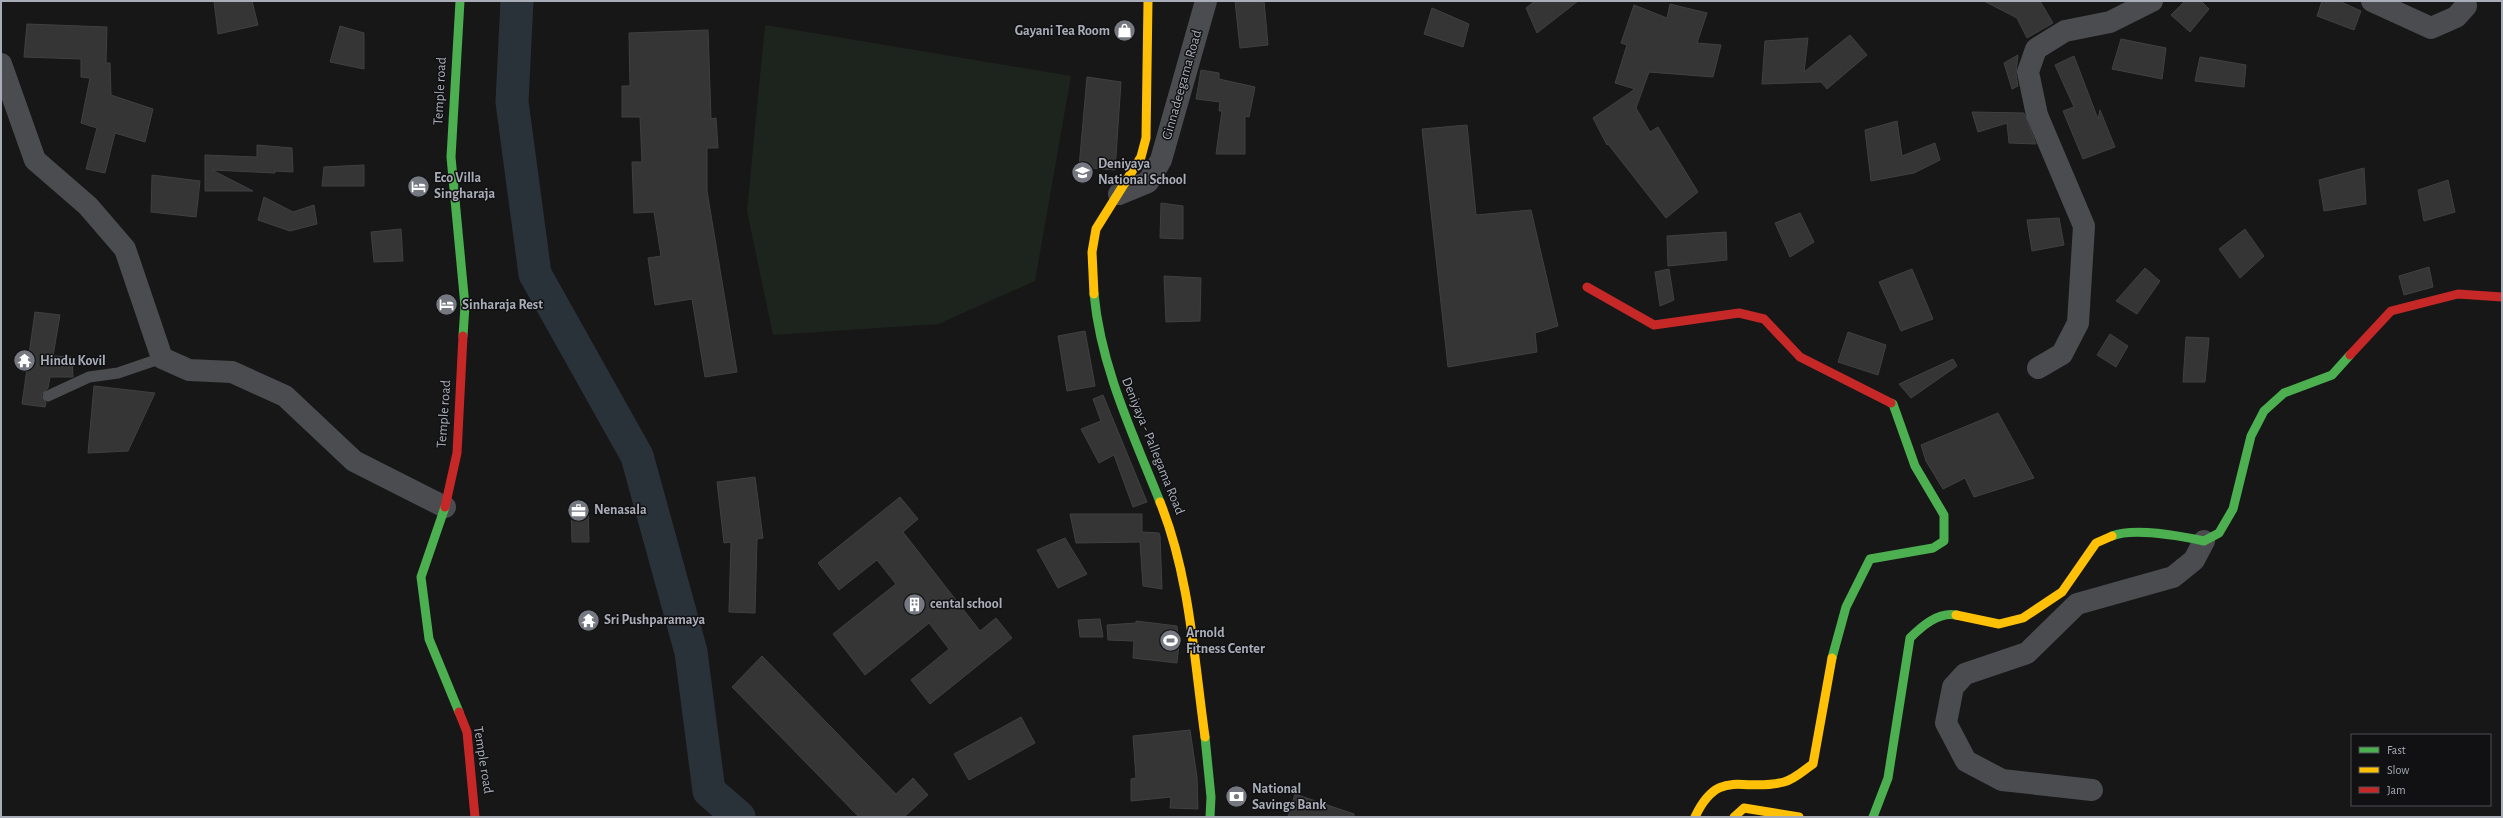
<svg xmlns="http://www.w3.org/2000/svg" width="2503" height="818" font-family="'Alegreya Sans',sans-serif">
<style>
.green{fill:#1d241e}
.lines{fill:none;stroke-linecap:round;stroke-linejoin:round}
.river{stroke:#2a3239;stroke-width:33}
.building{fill:#353536;stroke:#3f4043}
.lane{stroke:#4b4c50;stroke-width:11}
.street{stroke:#4b4c50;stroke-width:22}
.fast{stroke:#4caf50;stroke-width:9}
.slow{stroke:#ffc107;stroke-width:9}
.jam{stroke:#c62828;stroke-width:9}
.labels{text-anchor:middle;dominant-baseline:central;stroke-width:3;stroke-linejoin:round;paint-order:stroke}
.poi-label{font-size:14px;font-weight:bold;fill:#a8adb8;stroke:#111113;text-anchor:start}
.street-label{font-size:14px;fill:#a8adb8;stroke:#111113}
</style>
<rect width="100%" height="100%" fill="#171717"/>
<path class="green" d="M765 25 1071 76 1035 281 938 324 773 335 747 211Z"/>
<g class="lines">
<path class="river" d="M517 1 512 102 535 274 637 456 691 652 709 791 739 817"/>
</g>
<path class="building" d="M214 1H252L258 25 218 34Z
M1235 1H1264L1268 45 1240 48Z
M1535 1H1578L1537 33 1526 8Z
M1984 1H2040L2053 23 2027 38 2017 18Z
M2185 1H2201L2209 9 2190 32 2171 15Z
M2322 1H2339L2361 11 2354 30 2317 16Z
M1670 4 1707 13 1697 43 1721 45 1713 77 1649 72 1636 108 1650 132 1658 127 1698 192 1666 218 1608 144 1607 145 1593 118 1635 89 1615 83 1627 45 1621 43 1634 5 1667 18Z
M1432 8 1469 24 1463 47 1424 34Z
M27 24 107 27 106 63H110L111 95 153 109 145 142 115 133 105 173 86 169 97 128 81 123 90 78 81 77V59L24 57Z
M340 26 364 33V69L330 62Z
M708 30 711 119 716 118 718 148H707V191L737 372 705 377 692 299 655 305 648 258 661 256 654 212 634 213 632 162H642L640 117H622V86H630L629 33Z
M1850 35 1867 55 1827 89 1821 82 1762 84 1765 41 1808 38 1804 72Z
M2121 39 2166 48 2162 79 2112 69Z
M2018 55 2016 74 2018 86 2012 89 2004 63Z
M2074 56 2098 119 2100 110 2115 147 2083 159 2063 111 2074 107 2055 65Z
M2200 57 2246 65 2244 87 2195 81Z
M1201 70 1219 73V79L1255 87 1249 117 1245 116V154H1216L1222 111H1219L1220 102 1196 99Z
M1087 77 1121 82 1115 170 1079 167Z
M1972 112 2024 113 2036 144 2009 143 2007 123 1978 132Z
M1897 121 1902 156 1935 143 1940 160 1914 173 1871 181 1865 130Z
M1467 125 1476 215 1531 210 1558 326 1535 333 1537 352 1448 367 1422 129Z
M257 145 292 148 293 172 275 171V173L212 170 253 191H205V155L257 157Z
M364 165V186H322L324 167Z
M2364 168 2366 204 2324 211 2319 180Z
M152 175 200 181 196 217 151 212Z
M2448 180 2455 212 2424 221 2418 190Z
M264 197 293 212 314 205 317 224 290 231 258 220Z
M1161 203 1183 206V239L1160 238Z
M1800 213 1814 242 1790 257 1775 223Z
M2059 218 2064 245 2032 251 2027 220Z
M401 229 403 261 374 262 371 232Z
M2245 229 2264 256 2240 278 2219 249Z
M1726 232 1727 260 1668 266 1667 236Z
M2429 267 2433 287 2404 295 2399 276Z
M2145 268 2160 281 2137 314 2116 301Z
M1669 269 1674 300 1660 306 1655 272Z
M1912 269 1933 319 1901 331 1879 282Z
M1164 276 1201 278 1200 321 1166 322Z
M35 312 60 315 53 356 72 357 73 377H50L48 388 41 395 46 403 45 407 22 404Z
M1085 331 1095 386 1067 391 1058 336Z
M1848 332 1886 345 1878 375 1838 362Z
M2110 334 2128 346 2116 367 2097 355Z
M2186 337 2209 338 2205 382H2183Z
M1953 359 1957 366 1911 398 1899 384Z
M94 386 155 393 128 451 88 453Z
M1103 395 1147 502 1133 507 1114 455 1099 463 1081 429 1101 421 1093 399Z
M1998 413 2034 478 1974 497 1965 478 1943 489 1926 461 1921 445Z
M755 477 763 538 757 539 755 613 729 612 731 542 724 543 717 482Z
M900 497 918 519 903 532 980 631 996 618 1012 638 930 704 911 680 949 649 929 623 865 675 833 634 896 584 877 560 839 590 818 563Z
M588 505 589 542H572L571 506Z
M1070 514H1142V532L1159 533 1160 536 1162 589 1143 586 1140 542 1076 543Z
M1065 538 1087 574 1058 588 1037 550Z
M1100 619 1103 637H1080L1078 620Z
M1136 621 1177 626 1179 644 1177 663 1133 658 1134 641 1108 640 1107 625 1136 623Z
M762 656 896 794 913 778 928 795 904 817H859L732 687Z
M1021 717 1035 743 969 780 954 754Z
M1190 730 1197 777 1198 809 1170 808 1171 797 1131 801V779L1136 778 1133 736Z
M1295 794 1354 814V817H1288Z"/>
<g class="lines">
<path class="lane" d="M48 396 89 377 118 373 162 358"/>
<path class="street" d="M2372 1 2431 28 2456 17 2466 6 2465 1
M1 64 35 160 88 206 125 249 162 358 189 370 232 372 285 396 354 461 445 507
M1119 194 1148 182 1161 160 1206 1
M2038 368 2062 354 2078 323 2084 226 2037 115 2028 72 2036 49 2065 31 2110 22 2152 1
M2092 790 2002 780 1966 761 1946 723 1953 687 1965 674 2027 653 2077 604 2173 577 2194 560 2204 541"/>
<path class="fast" d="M460 1 451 157 465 306 463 336
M1094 294C1101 368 1133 434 1160 502
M445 507 421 577 429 639 459 712
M2112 536C2135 527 2180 536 2204 541L2219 533 2233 509 2251 436 2264 411 2284 393 2332 375 2350 355
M1832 658 1846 607 1870 559 1933 548 1944 541V515L1915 466 1893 404 1891 403
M1205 737 1211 797 1210 817
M1873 817 1888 778 1910 638C1922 626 1938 612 1956 615"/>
<path class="slow" d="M1094 294 1092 252 1096 229 1141 157 1146 138 1148 1
M1160 502C1190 576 1194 659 1205 737
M1956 615 1999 624 2023 618 2062 592 2096 543 2112 536
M1695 817C1719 766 1743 793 1784 782 1795 779 1804 770 1813 764L1832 658
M1734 817 1744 808 1799 817"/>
<path class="jam" d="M1587 287 1654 325 1739 313 1764 319 1800 357 1891 403
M2350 355 2391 311 2458 294 2502 297
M445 507 457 453 463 336
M459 712 467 732 475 817"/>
</g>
<defs>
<symbol id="shop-disc" viewBox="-11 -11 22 22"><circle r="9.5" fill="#757880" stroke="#111113"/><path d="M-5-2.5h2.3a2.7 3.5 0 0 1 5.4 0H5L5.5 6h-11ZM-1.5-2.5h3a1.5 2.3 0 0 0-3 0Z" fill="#fff"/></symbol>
<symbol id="school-disc" viewBox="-11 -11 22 22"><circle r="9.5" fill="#757880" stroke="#111113"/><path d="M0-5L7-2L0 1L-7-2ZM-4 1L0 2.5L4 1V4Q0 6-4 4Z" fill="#fff"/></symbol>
<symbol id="hotel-disc" viewBox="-11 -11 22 22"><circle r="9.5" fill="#757880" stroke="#111113"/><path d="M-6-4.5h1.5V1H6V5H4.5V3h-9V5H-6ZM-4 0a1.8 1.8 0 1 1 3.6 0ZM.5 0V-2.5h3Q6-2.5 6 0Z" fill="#fff"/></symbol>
<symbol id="temple-disc" viewBox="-11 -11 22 22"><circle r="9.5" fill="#757880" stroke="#111113"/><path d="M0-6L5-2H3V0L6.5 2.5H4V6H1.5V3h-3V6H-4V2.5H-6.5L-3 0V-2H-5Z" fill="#fff"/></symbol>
<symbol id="office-disc" viewBox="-11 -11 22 22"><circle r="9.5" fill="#757880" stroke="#111113"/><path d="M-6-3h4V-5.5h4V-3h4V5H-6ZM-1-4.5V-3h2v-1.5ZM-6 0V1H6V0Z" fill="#fff"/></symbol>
<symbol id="building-disc" viewBox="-11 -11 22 22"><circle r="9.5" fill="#757880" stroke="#111113"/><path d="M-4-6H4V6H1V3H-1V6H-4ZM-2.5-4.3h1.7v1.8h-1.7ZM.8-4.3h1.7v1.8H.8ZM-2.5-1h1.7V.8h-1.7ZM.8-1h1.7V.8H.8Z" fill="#fff"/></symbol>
<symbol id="stadium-disc" viewBox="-11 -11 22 22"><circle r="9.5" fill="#757880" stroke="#111113"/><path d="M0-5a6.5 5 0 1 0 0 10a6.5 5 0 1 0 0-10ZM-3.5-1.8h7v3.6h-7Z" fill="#fff"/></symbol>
<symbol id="bank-disc" viewBox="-11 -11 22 22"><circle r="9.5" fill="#757880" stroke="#111113"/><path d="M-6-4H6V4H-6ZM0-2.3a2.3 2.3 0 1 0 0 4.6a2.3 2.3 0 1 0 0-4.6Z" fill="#fff"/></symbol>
</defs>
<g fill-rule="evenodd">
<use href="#shop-disc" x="1112" y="18" width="25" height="25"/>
<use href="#school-disc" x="1070" y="160" width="25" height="25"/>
<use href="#hotel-disc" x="406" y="174" width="25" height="25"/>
<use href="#hotel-disc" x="434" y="292" width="25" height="25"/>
<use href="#temple-disc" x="12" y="348" width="25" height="25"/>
<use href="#office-disc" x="566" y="498" width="25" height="25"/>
<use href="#building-disc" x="902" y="592" width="25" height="25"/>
<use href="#temple-disc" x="576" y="608" width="25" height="25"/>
<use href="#stadium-disc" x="1158" y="628" width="25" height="25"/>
<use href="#bank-disc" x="1224" y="784" width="25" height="25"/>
</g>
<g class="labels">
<g class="poi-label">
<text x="1110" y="31" text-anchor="end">Gayani Tea Room</text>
<text x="1098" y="164">Deniyaya<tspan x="1098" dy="16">National School</tspan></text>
<text x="434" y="178">Eco Villa<tspan x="434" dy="16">Singharaja</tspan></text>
<text x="462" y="305">Sinharaja Rest</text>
<text x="40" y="361">Hindu Kovil</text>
<text x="594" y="510">Nenasala</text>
<text x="930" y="604">cental school</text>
<text x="604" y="620">Sri Pushparamaya</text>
<text x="1186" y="633">Arnold<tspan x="1186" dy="16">Fitness Center</tspan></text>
<text x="1252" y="789">National<tspan x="1252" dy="16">Savings Bank</tspan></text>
</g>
<g class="street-label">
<text transform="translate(1182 85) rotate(-74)">Ginnadeegama Road</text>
<text transform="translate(440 91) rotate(-87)">Temple road</text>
<text transform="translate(444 414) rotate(-86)">Temple road</text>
<text transform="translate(1153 446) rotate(68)">Deniyaya - Pallegama Road</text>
<text transform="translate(483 760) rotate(81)">Temple road</text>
</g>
</g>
<rect width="2503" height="818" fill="none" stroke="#a8adb8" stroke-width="4"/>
<rect x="2351" y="734" width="140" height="72" fill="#111113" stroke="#4d4f55"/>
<rect x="2359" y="747" width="20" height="6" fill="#4caf50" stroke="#4d4f55"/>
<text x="2387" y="754" font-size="12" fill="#a8adb8">Fast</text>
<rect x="2359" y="767" width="20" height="6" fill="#ffc107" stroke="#4d4f55"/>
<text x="2387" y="774" font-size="12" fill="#a8adb8">Slow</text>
<rect x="2359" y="787" width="20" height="6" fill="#c62828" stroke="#4d4f55"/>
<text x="2387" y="794" font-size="12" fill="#a8adb8">Jam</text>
</svg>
